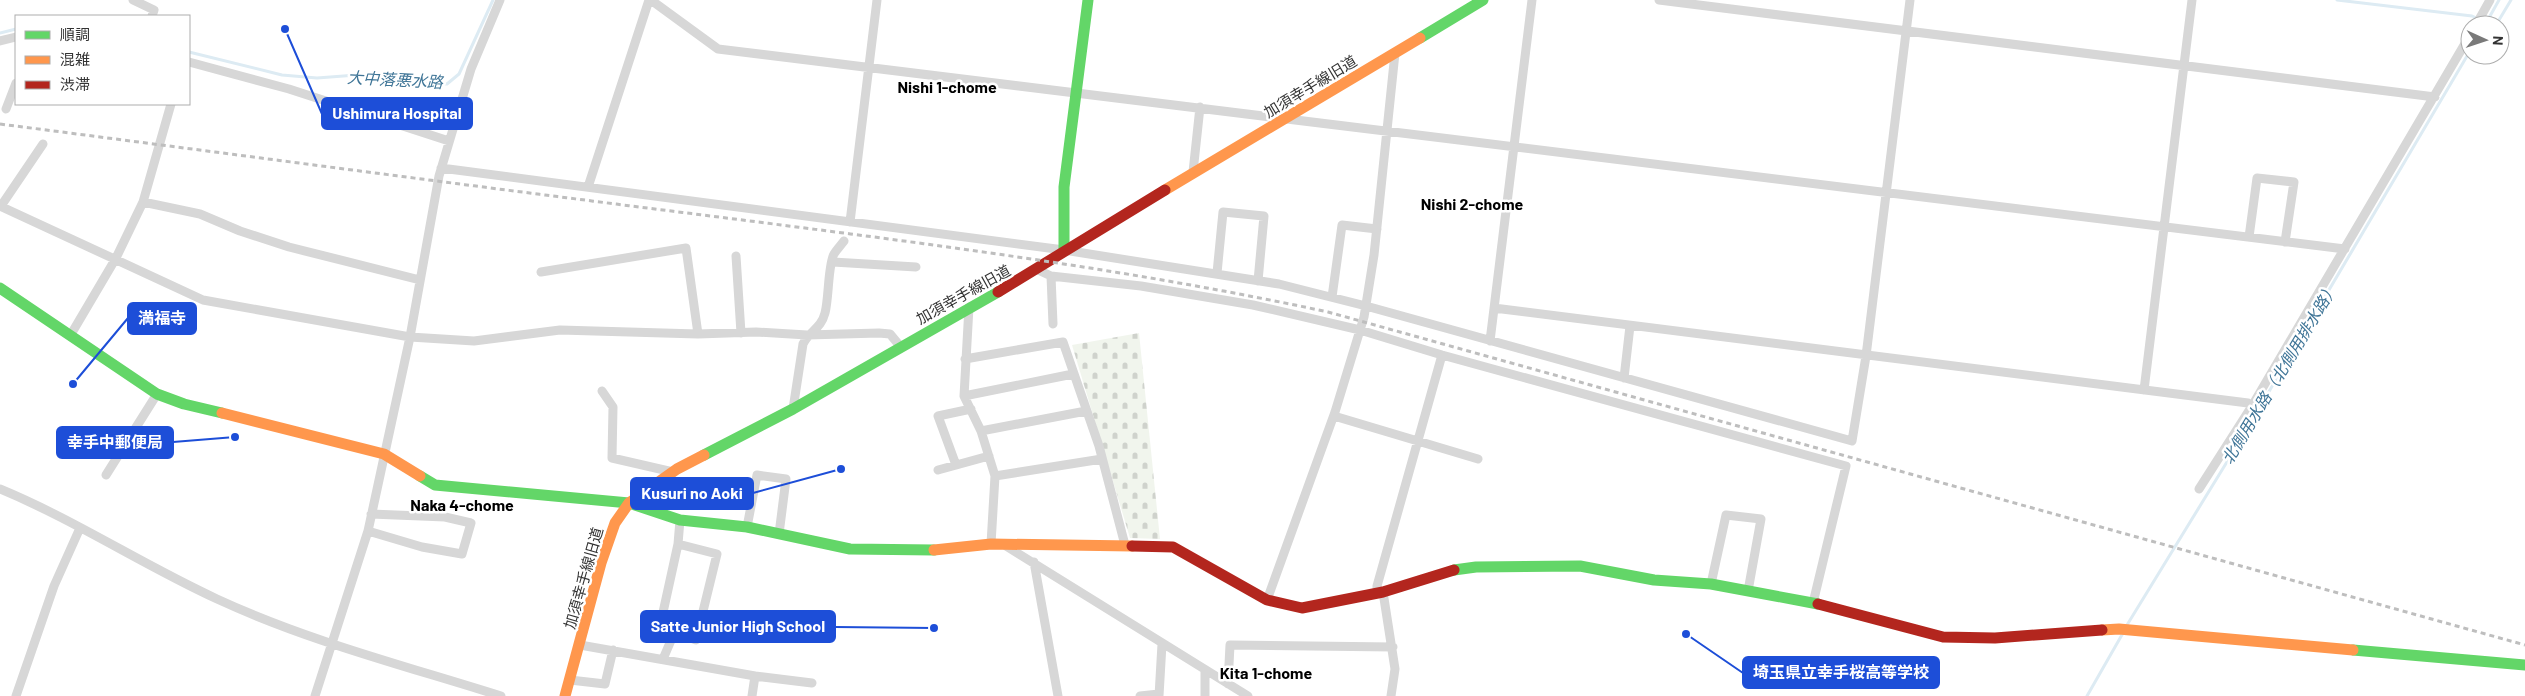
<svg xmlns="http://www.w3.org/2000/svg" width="2525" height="696" font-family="Barlow,'Noto Sans JP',sans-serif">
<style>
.cemetery{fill:url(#cemetery-stones)}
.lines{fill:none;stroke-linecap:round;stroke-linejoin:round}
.stream{stroke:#ddebf3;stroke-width:3}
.street{stroke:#d7d7d7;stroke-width:9}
.fast{stroke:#63d668;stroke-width:11}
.slow{stroke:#ff974d;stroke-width:11}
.jam{stroke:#b3261e;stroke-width:11}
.rail{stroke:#bebebe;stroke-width:3;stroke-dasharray:5 4;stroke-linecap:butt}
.labels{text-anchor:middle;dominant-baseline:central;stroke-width:5;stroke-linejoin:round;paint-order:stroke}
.street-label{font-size:15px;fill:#333;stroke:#fff}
.water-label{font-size:16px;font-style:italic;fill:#3f7597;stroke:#fff}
.neighbourhood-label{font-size:16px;font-weight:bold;fill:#000;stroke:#fff}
.leader{fill:none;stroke:#1d4ed8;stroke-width:2}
.callout-dot{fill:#1d4ed8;stroke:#fff;stroke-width:2}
.callout{fill:#1d4ed8;stroke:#1d4ed8;stroke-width:2}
.callout-label{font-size:16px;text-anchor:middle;font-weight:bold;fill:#fff}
</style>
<defs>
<pattern id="cemetery-stones" width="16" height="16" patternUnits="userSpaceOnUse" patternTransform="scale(1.25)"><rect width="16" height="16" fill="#f1f5ed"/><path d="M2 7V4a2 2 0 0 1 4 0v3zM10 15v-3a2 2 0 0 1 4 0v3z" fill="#cfd2cc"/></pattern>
</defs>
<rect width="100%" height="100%" fill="#fff"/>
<path class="cemetery" d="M1139 333 1160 539 1130 538 1072 345Z"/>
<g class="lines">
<path class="stream" d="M2337 0 2472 16 2492 25
M2485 25 2499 0
M2496 25 2511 0
M0 33 16 29
M189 52 282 75 317 78 370 74 422 83 447 84 459 74 493 0
M2127 625 2241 439 2470 51
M2087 696 2123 633"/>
<path class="street" d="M133 0 154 10 152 16
M651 0 718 49 2345 249
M1659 0 2435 97
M2476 25 2490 0
M0 41 16 37
M189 62 289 89 449 141
M6 109 16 83
M441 168 1064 250 1279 284 1366 306 1852 441 1866 356 1910 0
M1193 172 1200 107
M588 187 649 0
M143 202 200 214 240 231 289 247 420 280
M0 206 203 300 410 337 474 341 560 330 698 334 756 332 807 335 879 333 890 334 900 346
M1 206 43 144
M850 222 877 0
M2249 237 2257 178 2294 182 2285 242
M736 256 741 333
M833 262 916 267
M1036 269 1051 276 1053 324
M541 272 686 248 698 334
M1217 273 1223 212 1264 216 1258 281
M1051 276 1141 286 1253 305 1360 330 1442 355 1846 466 1813 603
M1332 297 1342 225 1377 229
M969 307 964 396 981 431 995 476 991 544
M1494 308 2248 403 2252 406
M70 336 116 258 143 202 171 104
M1490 341 1532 0
M965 359 1063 342 1099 446 1125 545
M1624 378 1630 326
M2144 390 2192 0
M602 391 613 407 612 458 673 472
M964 396 1073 374
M793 409 803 344C809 331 821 329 825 313 829 298 828 264 834 254 837 249 841 245 844 241
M1334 416 1478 459
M981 431 1086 411
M956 465 938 416 971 409
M938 470 989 456
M106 475 157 394
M995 476 1102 459
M0 489C75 520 143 565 217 599 308 641 406 666 501 696
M2199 489 2252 406 2470 35
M747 527 757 475 786 479 779 534
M368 531 422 547 462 554 471 523 445 517 371 514
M678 544 717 554 696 640 660 626 678 544 680 520
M1006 546 1248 696
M1034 562 1058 696
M1711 584 1726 515 1761 519 1748 591
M1383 592 1395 669 1391 696
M1377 593V586L1442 355
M1267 600 1335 412 1364 317 1374 255 1395 53
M580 645 755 676 752 696
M663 659 675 631
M755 676 812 683
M570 680 605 684 613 650
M1228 684 1230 645 1393 647
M16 696 54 586 80 528
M315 696 368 531 410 337 439 176 471 69 500 0
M1140 696 1159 694
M1159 696 1162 644
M1205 696V670"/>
<path class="fast" d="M1420 38 1483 0
M1064 250V187L1088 0
M0 288 157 394 184 404 222 413
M704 455 793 409 998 292
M420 476 435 485 629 503 680 520 747 527 850 549 934 550
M1454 570 1476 567 1580 566 1654 580 1711 584 1818 604
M2353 650 2525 665"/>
<path class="slow" d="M1165 190 1420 38
M222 413 384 454 420 476
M934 550 991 544 1132 546
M2102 630 2119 629 2353 650
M565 696 601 563 615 523 629 503 677 469 704 455"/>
<path class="jam" d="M998 292 1165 190
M1132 546 1173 547 1267 600 1302 608 1383 592 1454 570
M1818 604 1943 637 1995 638 2102 630"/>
<path class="rail" d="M0 124C232 154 463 185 695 214 907 241 1119 267 1328 312L2525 645"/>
</g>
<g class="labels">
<g class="street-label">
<text transform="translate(1310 86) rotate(-31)">加須幸手線旧道</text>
<text transform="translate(963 294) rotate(-29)">加須幸手線旧道</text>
<text transform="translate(583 578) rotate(-74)">加須幸手線旧道</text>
</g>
<g class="water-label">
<text transform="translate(395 79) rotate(3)">大中落悪水路</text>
<text transform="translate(2279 373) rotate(-59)">北側用水路（北側用排水路）</text>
</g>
<g class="neighbourhood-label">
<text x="947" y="86">Nishi 1-chome</text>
<text x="1472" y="203">Nishi 2-chome</text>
<text x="462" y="504">Naka 4-chome</text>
<text x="1266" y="672">Kita 1-chome</text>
</g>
</g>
<path class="leader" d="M285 29L322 114M73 384L128 318M235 437L173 442M841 469L753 493M934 628L835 627M1686 634L1743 673"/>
<g class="callout-dot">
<circle cx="285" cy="29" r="5"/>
<circle cx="73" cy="384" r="5"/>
<circle cx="235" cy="437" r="5"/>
<circle cx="841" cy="469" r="5"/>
<circle cx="934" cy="628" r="5"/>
<circle cx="1686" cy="634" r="5"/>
</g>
<g class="callout">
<rect x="322" y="98" width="150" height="31" rx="5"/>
<rect x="128" y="303" width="68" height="31" rx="5"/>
<rect x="57" y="427" width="116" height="31" rx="5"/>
<rect x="631" y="478" width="122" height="31" rx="5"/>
<rect x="641" y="611" width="194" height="31" rx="5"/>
<rect x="1743" y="657" width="196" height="31" rx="5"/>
</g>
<g class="callout-label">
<text x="397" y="119">Ushimura Hospital</text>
<text x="162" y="324">満福寺</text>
<text x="115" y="448">幸手中郵便局</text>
<text x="692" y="499">Kusuri no Aoki</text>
<text x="738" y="632">Satte Junior High School</text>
<text x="1841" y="678">埼玉県立幸手桜高等学校</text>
</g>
<rect x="15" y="15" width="175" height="90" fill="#ffffff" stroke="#adadad"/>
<rect x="25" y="31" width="25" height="8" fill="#63d668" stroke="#adadad"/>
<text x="60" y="40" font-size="15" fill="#333333">順調</text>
<rect x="25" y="56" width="25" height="8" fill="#ff974d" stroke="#adadad"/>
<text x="60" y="65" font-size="15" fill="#333333">混雑</text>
<rect x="25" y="81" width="25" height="8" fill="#b3261e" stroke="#adadad"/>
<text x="60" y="90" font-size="15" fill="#333333">渋滞</text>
<g transform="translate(2485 40) rotate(93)"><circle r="24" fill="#ffffff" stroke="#adadad"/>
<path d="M0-4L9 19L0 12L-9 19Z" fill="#7a7a7a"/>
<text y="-8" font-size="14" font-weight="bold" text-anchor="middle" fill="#333333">N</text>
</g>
</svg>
